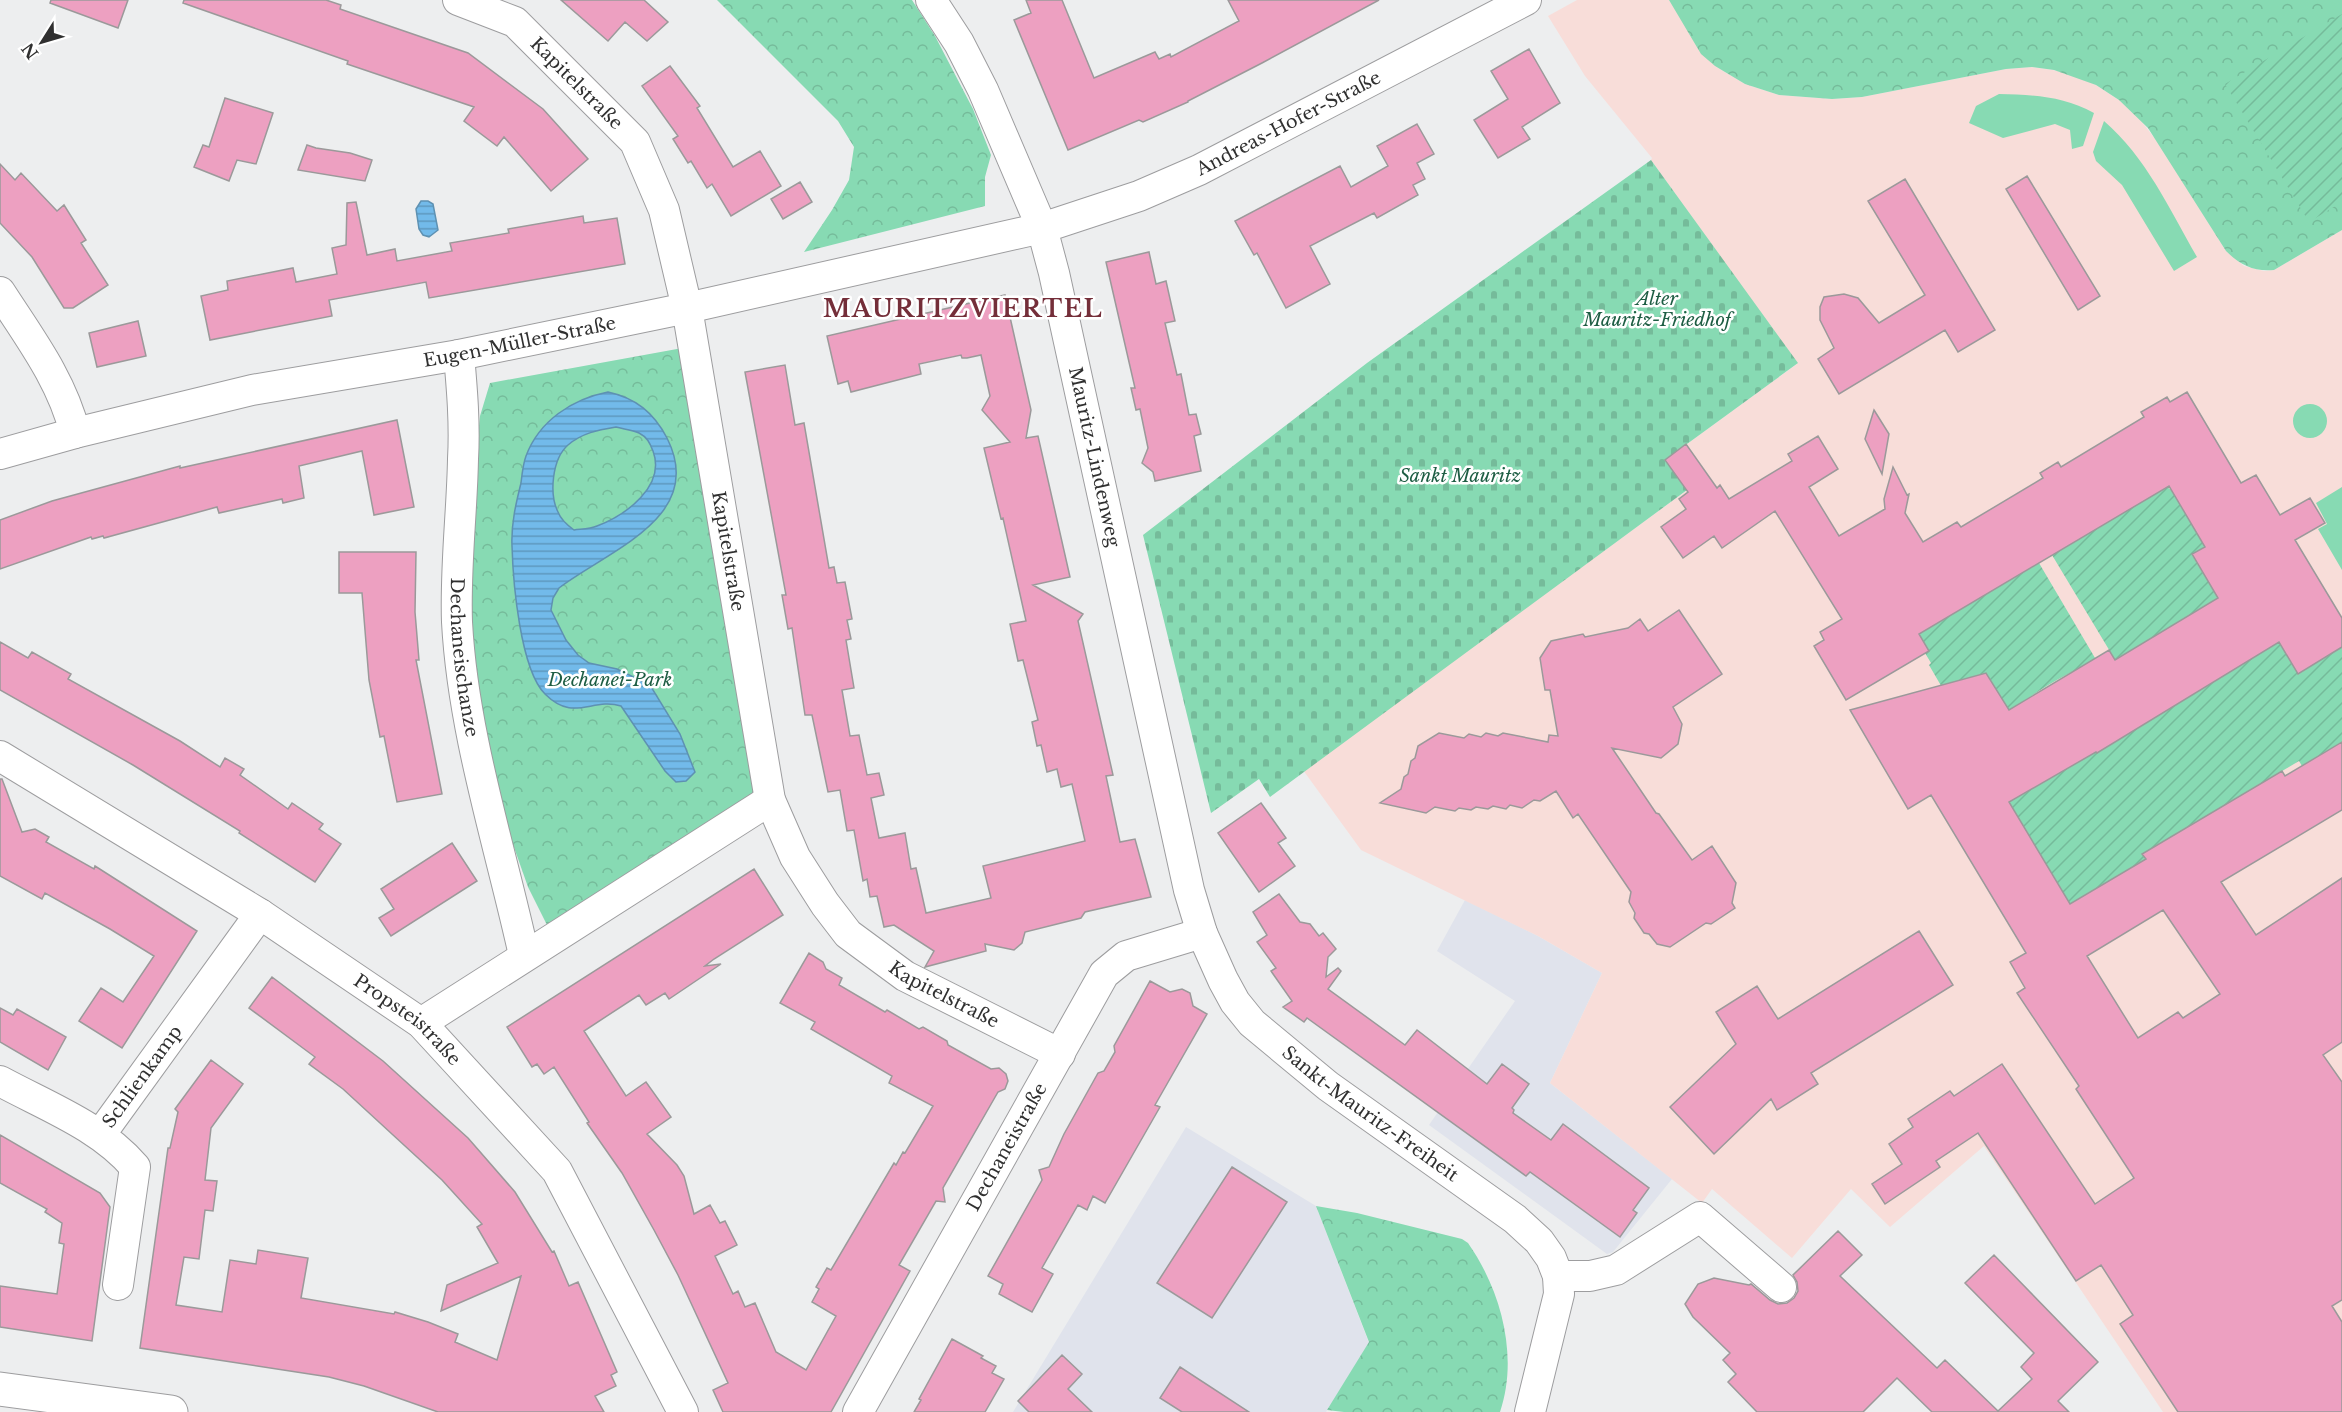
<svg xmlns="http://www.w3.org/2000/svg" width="2342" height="1412" font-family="'Libre Baskerville',serif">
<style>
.built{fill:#e0e3ec}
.medical{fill:#f8ddd9}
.grass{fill:#87dab3}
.cemetery{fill:url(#cemetery-stones)}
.park{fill:url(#park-crowns)}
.garden{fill:url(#garden-furrows)}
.water{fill:url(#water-rules);stroke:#5e91b2;stroke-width:1.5;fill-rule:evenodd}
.building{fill:#eda0c1;stroke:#9b999a;stroke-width:1.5;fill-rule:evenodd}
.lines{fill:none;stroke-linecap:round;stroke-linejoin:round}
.street-casing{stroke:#9d9d9f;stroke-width:32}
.secondary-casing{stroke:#9d9d9f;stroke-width:35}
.street{stroke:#fff;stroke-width:30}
.secondary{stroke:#fff;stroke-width:33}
.labels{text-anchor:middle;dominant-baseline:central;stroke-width:5;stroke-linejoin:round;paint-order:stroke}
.street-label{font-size:18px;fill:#303030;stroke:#fff}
.park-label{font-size:18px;font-style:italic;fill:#1d5d43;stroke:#fff}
.district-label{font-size:24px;font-weight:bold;letter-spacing:1.5px;fill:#742e39;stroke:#fff}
</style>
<defs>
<pattern id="cemetery-stones" width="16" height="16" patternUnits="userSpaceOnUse" patternTransform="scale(1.5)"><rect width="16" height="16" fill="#87dab3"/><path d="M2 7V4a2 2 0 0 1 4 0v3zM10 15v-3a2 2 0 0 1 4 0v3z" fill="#75bb9a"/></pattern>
<pattern id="park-crowns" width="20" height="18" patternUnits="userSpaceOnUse" patternTransform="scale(1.5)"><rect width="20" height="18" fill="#87dab3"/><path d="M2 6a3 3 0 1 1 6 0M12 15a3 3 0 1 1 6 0" fill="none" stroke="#75bb9a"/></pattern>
<pattern id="garden-furrows" width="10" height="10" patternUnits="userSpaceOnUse" patternTransform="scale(1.5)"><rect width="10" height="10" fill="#87dab3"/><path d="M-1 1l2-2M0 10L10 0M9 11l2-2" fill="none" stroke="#75bb9a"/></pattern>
<pattern id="water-rules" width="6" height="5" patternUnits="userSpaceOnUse" patternTransform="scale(1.5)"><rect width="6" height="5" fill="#72baea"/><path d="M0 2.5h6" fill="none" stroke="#5e98be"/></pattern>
</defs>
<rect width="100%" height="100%" fill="#edeeef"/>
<path class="built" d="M1465 900 1538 936 1602 973 1550 1083 1672 1179 1613 1252 1607 1254 1429 1125 1515 1001 1437 951Z
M1186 1127 1316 1206 1369 1343 1326 1412H1013Z"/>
<path class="medical" d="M1577 0H1669L1715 66 1745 84 1779 95 1832 99 1862 97 2006 69 2032 67 2053 70 2075 76 2096 85 2119 100 2139 118 2159 144 2226 251 2244 266 2264 271 2274 270 2342 230V1412H2163L1984 1146 1890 1227 1851 1189 1792 1258 1712 1189 1702 1203 1550 1083 1602 973 1538 936 1361 850 1303 770 1686 491 1665 460 1797 364 1651 160 1652 158 1585 76 1548 16Z"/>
<path class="grass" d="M1999 94C2033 95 2063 96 2094 113L2083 146 2072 149 2070 130 2055 124 2003 138 1969 123 1976 106Z
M2104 121C2146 157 2170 210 2197 257L2174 271 2122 185 2096 161 2093 152Z
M2293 421a17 17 0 1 1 34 0a17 17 0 1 1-34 0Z
M2342 487V570L2318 529 2327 524 2316 503Z"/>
<path class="cemetery" d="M1651 160 1798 363 1665 460 1687 490 1270 797 1259 779 1211 813 1143 535 1367 363Z"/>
<path class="park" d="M717 0H912L935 36 973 109 991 155 985 177V206L804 252 832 210 849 180 854 147 838 121Z
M1669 0H2342V230L2274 270C2254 272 2240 265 2226 251L2148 128 2119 100 2096 85 2054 70 2032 67 2006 69 1862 97 1832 99 1779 95 1745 84 1715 66 1701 54Z
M688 347 762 795 547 925 528 887 510 836 476 688 470 614 472 493 480 416 490 383Z
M1316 1206 1357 1213 1462 1239 1468 1243C1501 1290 1519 1356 1500 1412H1344L1327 1410 1369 1342Z"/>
<path class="garden" d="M2342 14V202L2309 222 2225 84Z
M2167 487 2174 492 2205 547 2192 555 2218 598 2132 650 2117 663 2052 555Z
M2039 563 2098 663C2058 671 2008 714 1973 738L1986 673 1958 681 1947 696 1929 665 1931 663 1925 653 1929 651 1919 634Z
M2279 642 2298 674 2342 647V742L2302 766 2299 761 2143 854 2146 859 2070 904 2008 801 2021 793 2023 794 2085 758 2094 750 2097 753Z"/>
<path class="water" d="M421 201H428L433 204 438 230 429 237 423 235 419 229 416 209Z
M608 392C636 398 654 413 667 438 707 517 609 550 559 588L553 598 551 610 566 640 578 655 589 663 617 669 650 685 680 734 695 772 686 781 676 782 665 771 621 706C592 697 574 723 545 694 520 669 513 581 512 546 511 524 516 503 521 483 522 474 523 464 526 456 539 421 572 399 608 392ZM616 427C623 429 632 430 639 433 647 437 650 443 653 451 666 486 626 515 597 526 590 529 581 529 574 530 567 525 561 520 558 512 549 494 552 459 568 445 582 433 598 430 616 427Z"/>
<path class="building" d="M51 0H128L118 28 50 3Z
M184 0H326L341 5 340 9 468 53 543 109 588 159 551 191 504 137 497 146 464 121 474 107 347 64 348 61 183 3Z
M561 0H644L668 22 647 41 625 22 608 41Z
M1026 0H1062L1094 78 1155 52 1159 59 1170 54 1171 57 1239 21 1228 0H1379L1262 63 1188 101V102L1143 122 1139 120 1068 150 1014 20 1031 13Z
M1529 49 1560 103 1522 127 1530 139 1498 158 1474 120 1508 99 1491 71Z
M670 66 700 106 697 108 733 167 760 151 781 186 731 216 712 184 707 188 691 161 688 163 673 139 678 136 642 86Z
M225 98 273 113 256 164 237 160 229 181 194 167 203 145 209 147Z
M1417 124 1434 154 1417 163 1425 179 1413 185 1418 195 1377 218 1374 213 1310 246 1330 284 1286 308 1257 253 1254 255 1235 221 1340 166 1351 187 1388 166 1377 146Z
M307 145 316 148 350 153 372 160 365 181 298 170Z
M0 164 15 180 21 173 57 211 64 205 86 240 81 243 108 285 73 308H64L32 257 0 223Z
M2027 176 2100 296 2078 310 2006 189Z
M1905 179 1995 330 1958 352 1945 330 1839 394 1818 359 1834 348 1820 320V307L1824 297 1844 294 1858 298 1879 323 1925 295 1868 201Z
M800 182 812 202 783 219 771 199Z
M356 202 367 255 395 249 397 261 452 251 450 243 509 233 508 229 583 216 584 223 617 218 625 264 429 298 426 282 329 300 332 316 210 340 201 296 228 290 227 281 293 268 296 282 337 274 332 248 346 245 347 203Z
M1149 252 1156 284 1166 281 1175 321 1165 323 1177 375 1181 374 1189 415 1196 414 1201 434 1194 436 1201 471 1155 481 1153 472 1142 463 1148 448 1140 409 1136 410 1131 388H1135L1106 262Z
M1005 295 1031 410 1026 438 1038 436 1070 577 1033 585 1083 614 1078 621 1113 775 1106 776 1120 842 1135 839 1151 897 1085 912 1081 918 1025 932 1022 943 1014 950 985 944 986 951 925 967 934 951 894 925 884 927 877 896 870 897 867 879 863 881 854 830 847 831 840 790 828 792 812 715H805L792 628 788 629 782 595H786L745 372 785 365 795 425 804 423 829 568 834 567 837 583 845 582 852 619 847 620 851 639 846 640 854 688 842 690 850 736 859 735 867 775 879 773 884 795 871 798 879 838 905 833 911 869 916 868 926 913 991 898 983 866 1085 841 1072 784 1061 787 1057 769 1047 772 1041 745 1037 746 1032 722 1038 720 1023 660 1018 661 1010 624 1026 621 1003 518 1001 519 984 448 1010 442 982 410 990 396 981 355 967 358H962L961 355 919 364 921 374 851 392 848 381 838 384 827 336Z
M138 321 146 356 97 367 89 333Z
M2187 392 2241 483 2256 475 2280 515 2310 498 2325 523 2295 540 2342 618V647L2298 674 2279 642 2097 753 2096 752 2009 802 2070 904 2146 859 2142 854 2282 771 2285 776 2342 742V810L2221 882 2256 935 2342 878V1042L2323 1055 2342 1082V1300L2332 1306 2342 1322V1412H2178L2120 1324 2133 1315 2101 1265 2076 1281 1978 1133 1936 1161 1940 1167 1885 1204 1872 1184 1902 1164 1889 1144 1913 1127 1908 1119 1950 1091 1954 1096 2002 1064 2095 1204 2134 1178 2076 1089 2079 1086 2017 993 2025 988 2010 962 2026 953 1931 795 1908 809 1850 710 1986 673 2009 710 2109 650 2115 660 2218 598 2192 554 2205 547 2169 486 1919 634 1929 651 1846 700 1814 646 1824 640 1820 632 1842 619 1775 511 1722 548 1714 536 1683 558 1661 527 1686 509 1679 499 1688 492 1665 460 1686 444 1717 488 1720 485 1729 499 1792 461 1788 454 1818 436 1838 469 1809 487 1839 536 1885 509 1884 499 1893 467 1907 495 1909 494 1905 513 1923 542 1957 522 1961 527 2043 478 2040 473 2058 462 2061 467 2144 417 2141 412 2167 397 2170 402ZM2163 910 2220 994 2183 1018 2178 1012 2138 1038 2087 956Z
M1874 410 1889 434 1882 474 1865 439Z
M397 420 414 507 374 515 362 451 299 466 304 498 283 503 282 499 219 513 217 507 104 538 103 536 92 539 91 537 0 569V520L52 501 180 466V468Z
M339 552H416L415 612 419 660H416L442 794 397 802 384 736 380 737 369 680 362 593H339Z
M1679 610 1722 674 1673 707 1682 724 1678 744 1661 758 1612 748 1656 813 1659 814 1692 860 1712 846 1736 883 1732 903 1735 908 1711 924 1706 923 1670 947 1657 944 1649 934 1644 933 1634 918 1635 913 1629 902 1631 892 1578 814 1573 818 1556 791 1540 801 1534 800 1522 808 1510 805 1506 809 1493 806 1488 809 1476 807 1471 810 1459 808 1455 811 1435 807 1426 813 1380 803 1401 789 1404 777 1408 774 1411 761 1415 758 1418 746 1439 733 1464 738 1469 734 1481 737 1486 733 1498 736 1503 733 1548 742 1549 735 1558 736 1550 690H1545L1540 658 1551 641 1583 634 1585 637 1628 628 1640 619 1648 631Z
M0 642 28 658 32 652 71 674 68 679 180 741 220 767 225 758 244 769 240 775 288 809 292 803 323 824 319 829 341 844 315 882 239 833 240 831 133 765 0 690Z
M0 779H2L22 832 35 829 49 837 46 842 94 869 95 866 197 931 122 1048 79 1021 101 988 123 1002 154 956 110 929 45 893 42 899 0 876Z
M1261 803 1286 838 1278 843 1295 866 1259 892 1218 833Z
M452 843 477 881 391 936 379 918 394 909 381 889Z
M754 869 783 915 714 959 705 966 721 964 669 999 665 993 646 1005 639 995 584 1031 626 1096 646 1082 671 1117 647 1134 677 1165 684 1176 694 1214 710 1205 720 1223 725 1221 737 1245 715 1256 733 1294 738 1291 745 1307 755 1303 776 1352 806 1370 836 1316 812 1302 819 1289 816 1287 827 1268 831 1270 894 1163 896 1165 903 1152 905 1153 933 1106 889 1083 892 1076 811 1029 815 1022 780 1003 809 953 823 962 826 969 842 978 839 985 885 1012 887 1010 919 1029 923 1027 947 1041 948 1045 991 1069 999 1068 1006 1074 1008 1081 1005 1089 998 1092 943 1188 945 1202 936 1201 899 1265 910 1271 831 1412H723L713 1390 728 1383 678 1275 654 1230 622 1173 587 1123 589 1122 554 1067 544 1074 537 1064 532 1067 507 1027Z
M1279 894 1300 922 1310 924 1319 936 1323 933 1336 949 1328 957 1326 977 1338 968 1341 971 1328 989 1405 1045 1417 1030 1487 1084 1502 1064 1529 1084 1512 1108 1514 1110 1513 1113 1551 1140 1563 1124 1649 1188 1633 1210 1637 1213 1620 1237 1530 1172 1526 1176 1307 1018 1304 1022 1283 1007 1292 1001 1271 971 1276 968 1257 942 1267 935 1253 912Z
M1919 931 1953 985 1811 1073 1818 1084 1777 1110 1771 1099 1714 1154 1670 1107 1736 1044 1716 1012 1757 986 1778 1019Z
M272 977 383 1061 468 1138 515 1192 552 1252 554 1251 569 1286 578 1282 617 1372 611 1375 616 1386 595 1396 604 1412H438L364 1386 329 1377 140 1348 168 1148H170L178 1112 175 1109 211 1060 243 1084 211 1128 205 1180 217 1181 213 1211 205 1210 199 1259 184 1257 176 1305 222 1312 230 1260 256 1264 258 1250 308 1258 301 1298 394 1314 395 1312 428 1322 458 1334 455 1342 497 1360 521 1276 441 1311 447 1285 498 1263 477 1227 482 1224 442 1180 343 1089 309 1064 315 1057 249 1008Z
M1150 981 1170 992 1182 989 1190 993 1193 1006 1207 1014 1155 1105 1160 1107 1105 1203 1093 1196 1087 1210 1078 1205 1042 1268 1053 1274 1032 1312 999 1294 1003 1284 988 1276 1042 1180 1039 1170 1049 1167 1064 1134 1098 1073 1104 1071 1115 1052 1114 1046Z
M0 1008 13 1015 17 1009 66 1037 48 1070 0 1042Z
M0 1135 100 1193 110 1207 92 1341 0 1327V1286L57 1294 64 1244 59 1243 62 1223 45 1212 47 1209 0 1183Z
M1232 1167 1287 1202 1212 1318 1157 1283Z
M1838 1231 1862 1255 1840 1276 1937 1368 1945 1360 1998 1411 2032 1379 2021 1367 2034 1353 1965 1283 1994 1255 2098 1362 2058 1401 2069 1412H1932L1897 1378 1863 1412H1757L1728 1382 1736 1374 1723 1360 1730 1353 1693 1317 1685 1304 1698 1284 1714 1278 1749 1285 1751 1284 1770 1300 1778 1304 1787 1303 1794 1298 1798 1291 1797 1282 1793 1275Z
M952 1339 983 1356 981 1358 996 1366 992 1373 1004 1379 985 1412H914L921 1400 919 1399Z
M1062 1355 1082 1374 1068 1389 1092 1412H1029L1018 1401Z
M1180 1367 1249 1412H1182L1160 1398Z"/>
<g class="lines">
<defs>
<g id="street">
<path id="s1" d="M458 0 515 22 635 142 664 210 687 308 770 800 795 857 825 904 848 934 905 976 1060 1054"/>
<path id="s2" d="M931 0 959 43 983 90 1042 228 1054 273 1189 890 1202 933 1223 980 1235 1002 1252 1023 1328 1086 1515 1219 1539 1241 1551 1258 1558 1276 1559 1294 1530 1412"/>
<path d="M0 292C29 337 62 380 75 433"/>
<path id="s3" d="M459 355C462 389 465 424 463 459 462 513 455 567 457 622 463 734 500 846 524 955"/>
<path id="s4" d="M0 454 75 433 252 390 459 355 687 308 1042 228 1139 196 1199 170 1526 0"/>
<path id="s5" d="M0 756 260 914 421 1023 557 1171 683 1412"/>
<path d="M421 1023 770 800"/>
<path d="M0 1081C46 1106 100 1126 135 1167L118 1285"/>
<path id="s6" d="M100 1135 260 914"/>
<path d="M1558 1276H1590L1616 1270 1700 1217 1781 1287"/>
<path id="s7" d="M858 1412 1104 974 1126 956 1202 933"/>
</g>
<path id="secondary" d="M0 1389 171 1412"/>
</defs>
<use href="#street" class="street-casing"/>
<use href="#secondary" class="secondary-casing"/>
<use href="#street" class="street"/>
<use href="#secondary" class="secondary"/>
</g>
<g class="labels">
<g class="street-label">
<text stroke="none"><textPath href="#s1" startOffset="148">Kapitelstraße</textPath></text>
<text stroke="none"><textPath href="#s4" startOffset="1335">Andreas-Hofer-Straße</textPath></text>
<text stroke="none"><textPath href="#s4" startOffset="532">Eugen-Müller-Straße</textPath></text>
<text stroke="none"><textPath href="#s2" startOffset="489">Mauritz-Lindenweg</textPath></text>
<text stroke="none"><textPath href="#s1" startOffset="652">Kapitelstraße</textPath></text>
<text stroke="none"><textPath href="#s3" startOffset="303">Dechaneischanze</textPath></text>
<text stroke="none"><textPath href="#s1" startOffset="1174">Kapitelstraße</textPath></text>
<text stroke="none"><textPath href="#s5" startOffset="486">Propsteistraße</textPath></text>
<text stroke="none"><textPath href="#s6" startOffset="72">Schlienkamp</textPath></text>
<text stroke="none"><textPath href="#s2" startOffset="1230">Sankt-Mauritz-Freiheit</textPath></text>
<text stroke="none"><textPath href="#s7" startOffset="304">Dechaneistraße</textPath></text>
</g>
<g class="park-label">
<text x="1657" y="299">Alter<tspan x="1657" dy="21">Mauritz-Friedhof</tspan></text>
<text x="1460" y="476">Sankt Mauritz</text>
<text x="610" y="680">Dechanei-Park</text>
</g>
<g class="district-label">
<text x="963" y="308">MAURITZVIERTEL</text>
</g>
</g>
<g transform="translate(42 42) rotate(233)" stroke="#ffffff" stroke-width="4.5" paint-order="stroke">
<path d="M0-4.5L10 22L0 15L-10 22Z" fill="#303030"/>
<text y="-9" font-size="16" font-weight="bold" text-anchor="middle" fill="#303030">N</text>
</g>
</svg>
